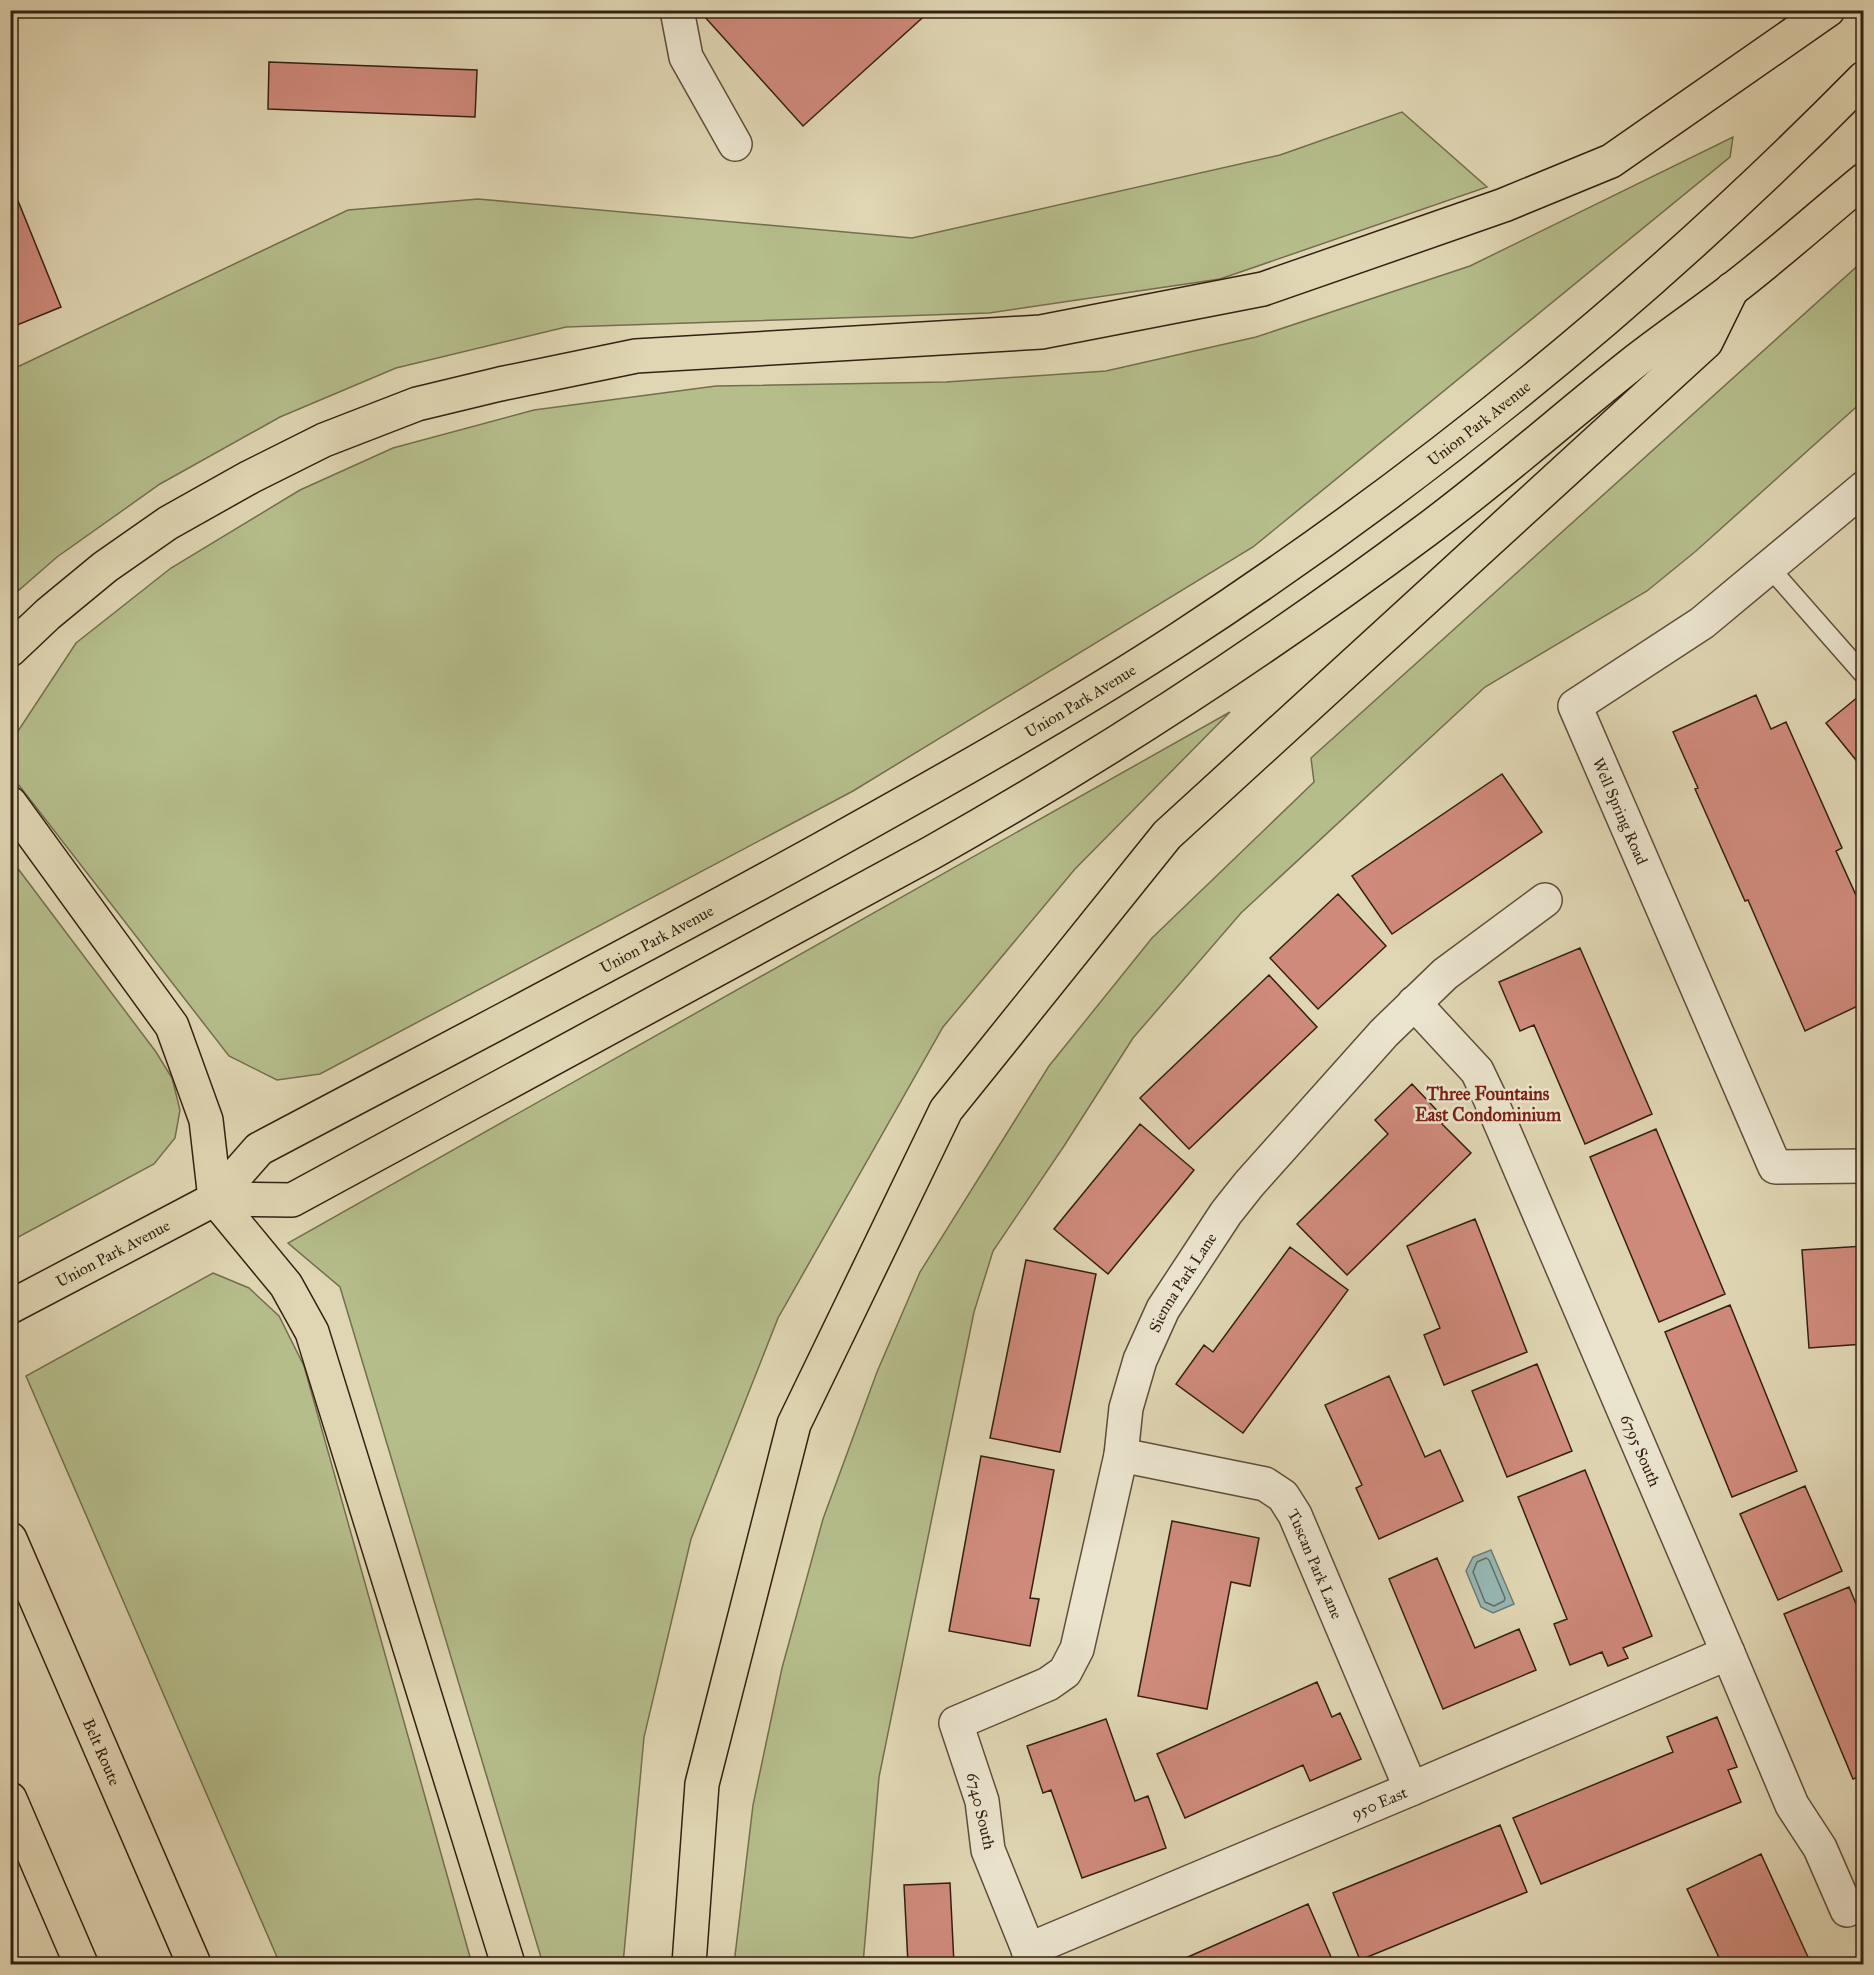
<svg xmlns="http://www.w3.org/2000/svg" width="1874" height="1975" font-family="'IM FELL Great Primer',serif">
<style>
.green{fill:#b5bd8b;stroke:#746e4e;stroke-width:1.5}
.water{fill:#96b7b4;stroke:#6f7b73;stroke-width:1.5}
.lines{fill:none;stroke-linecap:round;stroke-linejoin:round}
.shore{stroke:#656c63;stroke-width:1.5}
.building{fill:#cf8a7b;stroke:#342012;stroke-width:1.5}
.lane-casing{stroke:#5f4e3a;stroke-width:21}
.street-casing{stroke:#5f4e3a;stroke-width:36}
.primary-casing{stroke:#342012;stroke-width:36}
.highway-casing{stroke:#342012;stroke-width:36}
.lane{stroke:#ebe4ce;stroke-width:18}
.street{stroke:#ebe4ce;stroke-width:33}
.primary{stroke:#e0d6b3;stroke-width:33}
.highway{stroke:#e0d6b3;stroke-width:33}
.labels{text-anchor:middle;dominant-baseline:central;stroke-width:5;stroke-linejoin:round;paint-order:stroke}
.street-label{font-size:16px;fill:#342012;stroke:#ebe4ce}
.neighbourhood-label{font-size:18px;font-weight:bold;fill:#7a1f14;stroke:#ebe4ce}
</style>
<rect width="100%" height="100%" fill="#e0d6b3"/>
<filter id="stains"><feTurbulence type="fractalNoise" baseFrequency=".00333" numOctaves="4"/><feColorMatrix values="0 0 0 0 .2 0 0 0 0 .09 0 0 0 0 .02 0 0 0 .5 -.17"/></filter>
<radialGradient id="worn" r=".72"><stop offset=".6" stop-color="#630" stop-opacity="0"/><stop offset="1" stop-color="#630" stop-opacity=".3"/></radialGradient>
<path class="green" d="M1402 112 1487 187 1220 279 989 313 566 327 396 368 280 417 160 484 57 557 11 597V370L348 210 478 199 912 238 1280 155Z
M1733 137 1730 157 1253 547 853 791 320 1074 277 1080 229 1056 11 775V751L18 731 76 643 171 568 300 490 393 448 534 410 716 386 946 382 1106 371 1256 337 1470 266Z
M1863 261V401L1696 551 1647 591 1485 687 1241 913 1133 1038 1064 1146 993 1251 974 1312 879 1777 863 1964H734L753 1805 782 1668 823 1519 877 1372 920 1272 1049 1066 1152 938 1314 782 1311 758Z
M1230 712 1075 869 943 1027 778 1318 691 1539 644 1737 623 1964H543L340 1287 288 1243Z
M10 858 156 1052 172 1078 180 1110 175 1138 154 1164 11 1241Z
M213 1273 249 1288 279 1316 304 1366 472 1964H280L26 1376Z"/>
<path class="water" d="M1491 1550 1514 1604 1493 1613 1481 1607 1466 1571 1473 1557Z"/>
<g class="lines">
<path class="shore" d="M1486 1558 1489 1560 1505 1598 1504 1601 1494 1606 1485 1602 1473 1572 1477 1562Z"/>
</g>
<path class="building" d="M710 10H931L803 126 704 16Z
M269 62 477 70 475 117 268 109Z
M10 181 61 307 10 328Z
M1864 692V770L1826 723Z
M1756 695 1771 729 1786 722 1842 848 1836 851 1864 913V1003L1805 1031 1748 900 1745 901 1695 789 1698 788 1673 732Z
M1502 774 1542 832 1392 934 1352 876Z
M1338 894 1386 946 1318 1009 1270 958Z
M1580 948 1652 1114 1585 1144 1534 1025 1520 1031 1499 982Z
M1269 975 1317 1027 1189 1149 1140 1098Z
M1412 1084 1446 1120 1442 1124 1471 1153 1347 1275 1297 1224 1388 1134 1375 1120Z
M1140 1124 1194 1170 1108 1274 1054 1229Z
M1656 1129 1725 1294 1659 1322 1590 1157Z
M1475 1219 1527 1352 1444 1385 1424 1335 1440 1328 1407 1246Z
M1864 1246V1344L1809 1348 1802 1250Z
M1290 1247 1348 1290 1243 1433 1176 1384 1204 1345 1213 1352Z
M1026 1260 1096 1274 1060 1452 990 1438Z
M1730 1305 1797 1471 1732 1497 1665 1332Z
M1537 1364 1572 1451 1507 1477 1472 1391Z
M1389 1376 1425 1457 1440 1450 1463 1501 1379 1539 1356 1488 1362 1485 1325 1405Z
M981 1456 1054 1470 1030 1598 1039 1599 1030 1646 949 1631Z
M1585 1470 1652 1636 1623 1648 1628 1658 1608 1666 1602 1652 1570 1665 1554 1624 1567 1619 1518 1497Z
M1805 1486 1842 1571 1778 1600 1740 1514Z
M1172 1521 1259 1538 1250 1586 1231 1582 1207 1709 1138 1696Z
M1437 1558 1475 1648 1519 1629 1536 1670 1443 1709 1389 1579Z
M1849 1587 1864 1623V1775L1853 1779 1784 1614Z
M1317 1682 1332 1717 1340 1713 1361 1759 1310 1781 1303 1765 1185 1818 1157 1754Z
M1717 1717 1737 1767 1728 1770 1741 1802 1541 1884 1513 1818 1673 1752 1667 1737Z
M1106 1719 1135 1801 1148 1796 1166 1848 1082 1878 1051 1790 1043 1793 1027 1746Z
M1500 1825 1527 1892 1360 1960 1333 1893Z
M1761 1854 1808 1957 1791 1964H1722L1687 1889Z
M950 1883 954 1964H908L904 1885Z
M1308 1904 1334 1964H1172Z"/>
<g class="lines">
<defs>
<path id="lane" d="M1770 568 1864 675"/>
<g id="street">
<path d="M677 10 686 57 735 144"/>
<path id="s1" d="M1864 488 1702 623 1575 706 1775 1167 1864 1166"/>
<path id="s2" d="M1414 1003 1477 1071 1488 1094 1728 1653 1792 1805 1820 1848 1847 1910"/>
<path id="s3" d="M1121 1455 1265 1484 1283 1496 1295 1515 1411 1789"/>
<path id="s4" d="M1028 1950 1411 1789 1728 1653"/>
<path id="s5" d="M1034 1964 988 1850 982 1801 956 1723 1048 1684 1065 1672 1077 1649 1121 1455 1126 1408 1140 1360 1163 1309 1226 1213 1249 1184 1384 1033 1445 974 1545 900"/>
</g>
<g id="primary">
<path d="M215 1199 292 1200 931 853C1103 756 1267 649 1425 531 1498 477 1566 416 1637 360 1668 336 1700 314 1730 291 1776 256 1819 217 1864 180"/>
<path id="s6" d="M10 1307 215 1199 259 1149C446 1050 633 953 818 851 940 783 1062 715 1179 639 1426 478 1657 288 1864 78"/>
</g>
<g id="highway">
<path d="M10 650 48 614 105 567 168 523 250 477 324 440 417 404 500 384 636 356 1041 332 1263 289 1504 205 1611 161 1828 10"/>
<path d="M10 803 172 1026 206 1120 215 1199 286 1285 312 1332 508 1964"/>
<path id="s7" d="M10 1539 194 1964"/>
<path d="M10 1799 81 1964"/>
<path d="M689 1964 702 1784 794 1424 946 1110 1167 835 1706 342 1732 289"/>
</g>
</defs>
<use href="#lane" class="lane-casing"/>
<use href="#street" class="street-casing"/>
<use href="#primary" class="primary-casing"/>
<use href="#highway" class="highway-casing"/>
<use href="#lane" class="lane"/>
<use href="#street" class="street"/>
<use href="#primary" class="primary"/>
<use href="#highway" class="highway"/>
</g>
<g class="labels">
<g class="street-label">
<text stroke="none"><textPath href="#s6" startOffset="1720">Union Park Avenue</textPath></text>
<text stroke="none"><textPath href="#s6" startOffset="1234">Union Park Avenue</textPath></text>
<text stroke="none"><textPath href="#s1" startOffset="477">Well Spring Road</textPath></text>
<text stroke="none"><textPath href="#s6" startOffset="748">Union Park Avenue</textPath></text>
<text stroke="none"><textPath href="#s6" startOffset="116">Union Park Avenue</textPath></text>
<text stroke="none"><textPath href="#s5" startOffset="786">Sienna Park Lane</textPath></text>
<text stroke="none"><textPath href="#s2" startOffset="506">6795 South</textPath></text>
<text stroke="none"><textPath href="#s3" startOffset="244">Tuscan Park Lane</textPath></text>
<text stroke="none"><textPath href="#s7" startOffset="232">Belt Route</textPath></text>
<text stroke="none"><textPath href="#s4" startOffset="381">950 East</textPath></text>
<text transform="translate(981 1811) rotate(77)">6740 South</text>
</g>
<g class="neighbourhood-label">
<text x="1488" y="1094">Three Fountains<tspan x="1488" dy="21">East Condominium</tspan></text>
</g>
</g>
<rect width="1874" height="1975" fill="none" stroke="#e0d6b3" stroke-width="36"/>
<rect x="12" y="12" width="1850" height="1951" fill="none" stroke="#342012" stroke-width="3"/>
<rect x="18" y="18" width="1838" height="1939" fill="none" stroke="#342012" stroke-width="1.5"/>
<rect width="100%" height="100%" filter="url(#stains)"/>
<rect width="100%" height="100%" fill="url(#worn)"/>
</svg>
